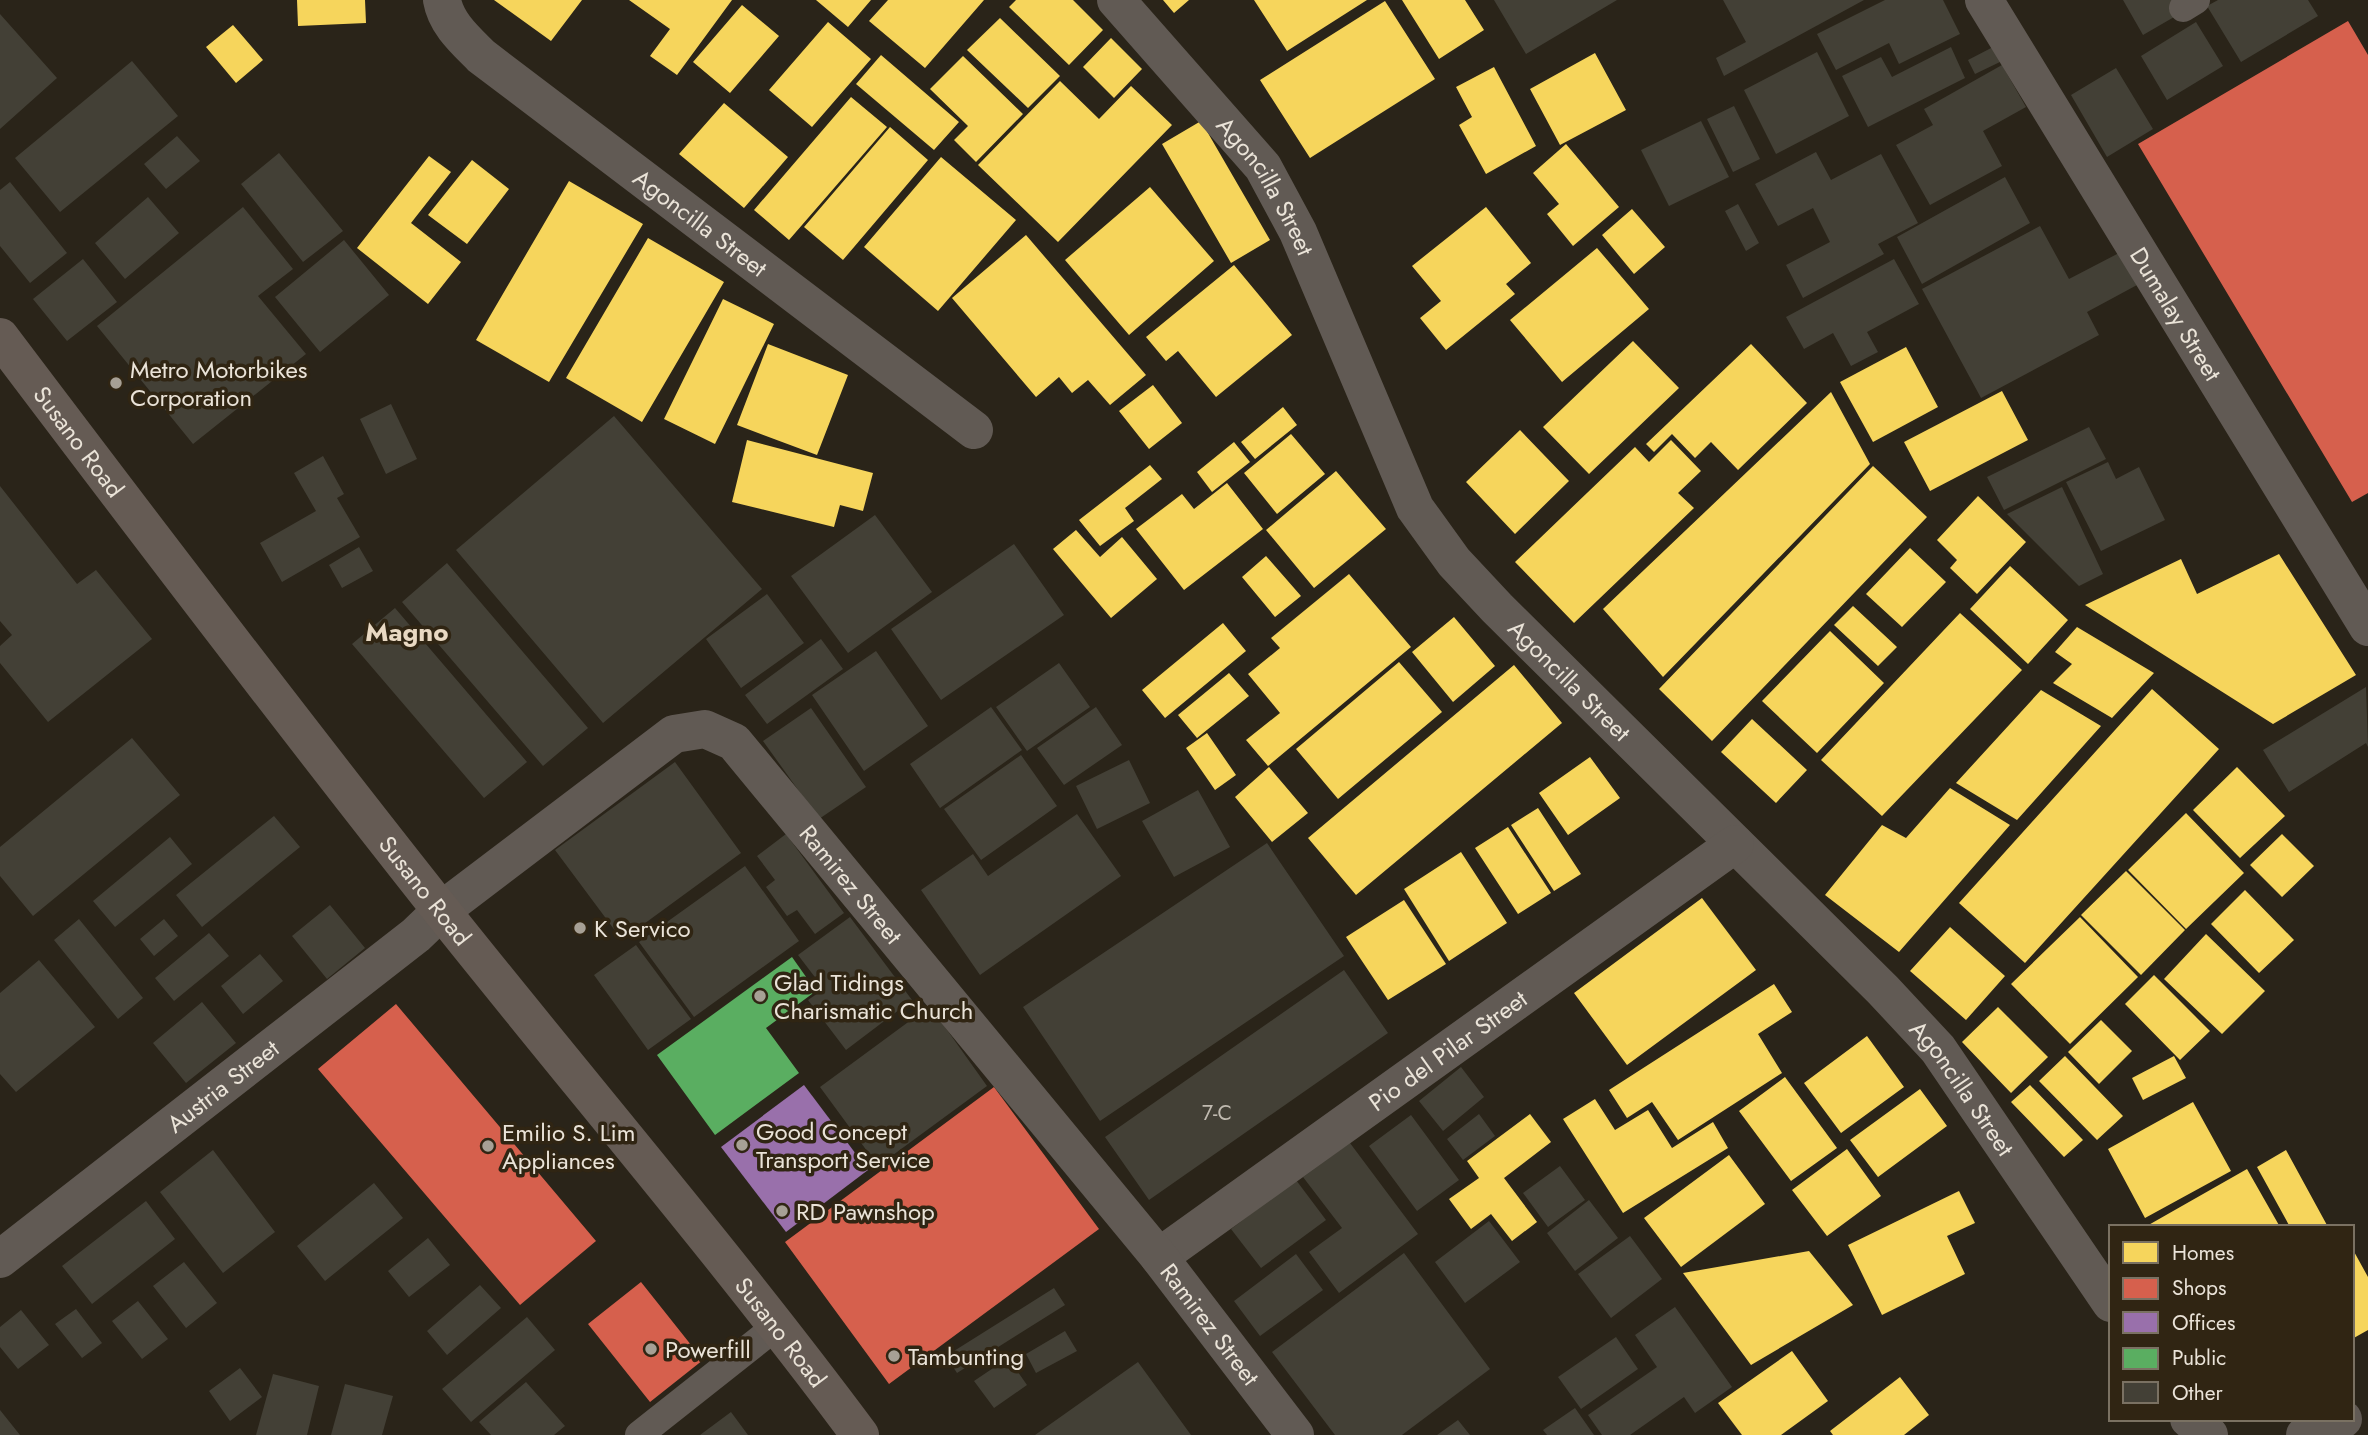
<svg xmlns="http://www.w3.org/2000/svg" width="2368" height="1435" font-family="Jost,sans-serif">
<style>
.homes{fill:#f6d55c}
.shops{fill:#d6604d}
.offices{fill:#9970ab}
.public{fill:#5aae61}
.building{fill:#434036}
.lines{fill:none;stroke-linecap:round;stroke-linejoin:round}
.service{stroke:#615a54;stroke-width:28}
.minor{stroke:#615a54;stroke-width:38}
.secondary{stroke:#655b54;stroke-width:38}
.poi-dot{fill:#a7a095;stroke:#302513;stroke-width:2.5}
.labels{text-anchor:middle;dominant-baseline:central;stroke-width:7;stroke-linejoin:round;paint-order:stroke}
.number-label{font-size:21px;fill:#c0bab0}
.street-label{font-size:24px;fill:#eae3d8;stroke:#302513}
.poi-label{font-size:24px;fill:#eae3d8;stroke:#302513;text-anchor:start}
.neighbourhood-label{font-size:26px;font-weight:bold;fill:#e9d9c3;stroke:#302513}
</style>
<rect width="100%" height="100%" fill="#2a2419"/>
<path class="homes" d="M297 0H365L366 23 298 26Z
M494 0H582L551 41Z
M629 0H732L677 75 650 56 670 29Z
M816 0H871L848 27Z
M888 0H984L925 68 869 21Z
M1016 0H1073L1103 30 1069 65 1009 7Z
M1163 0H1189L1174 13Z
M1254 0H1367L1287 51Z
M1402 0H1465L1484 30 1439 59Z
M1385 1 1435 79 1310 158 1260 80Z
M742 5 779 36 730 93 693 62Z
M1000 18 1060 76 1028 108 967 50Z
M828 22 871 59 812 127 769 90Z
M233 25 263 60 236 83 206 47Z
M1111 38 1142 69 1114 98 1083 67Z
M1595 53 1626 110 1560 145 1530 89Z
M881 55 959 122 934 150 856 84Z
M963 56 1023 114 976 162 954 140 968 126 930 89Z
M1494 67 1536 146 1486 174 1459 125 1472 117 1456 87Z
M1060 81 1099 119 1131 86 1172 125 1058 242 978 165Z
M851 97 887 127 789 240 754 210Z
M724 103 788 157 744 208 679 154Z
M1201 121 1270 240 1231 263 1162 144Z
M890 127 928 160 843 260 804 227Z
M1566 144 1619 207 1573 246 1547 214 1559 204 1533 173Z
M429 156 451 172 411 223 461 262 428 304 357 248Z
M941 157 1016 220 938 311 864 247Z
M472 160 509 189 467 244 428 215Z
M569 181 643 224 549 382 476 340Z
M1150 187 1214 261 1129 335 1065 260Z
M1486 207 1531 263 1506 284 1515 294 1446 350 1420 318 1441 301 1412 266Z
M1632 209 1665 247 1634 274 1602 235Z
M1026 235 1146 375 1110 405 1088 380 1072 393 1059 377 1036 397 952 298Z
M648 238 724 282 642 422 566 378Z
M1597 248 1649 309 1562 382 1510 320Z
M1234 265 1292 335 1216 397 1178 351 1166 361 1146 337Z
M723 299 774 324 715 444 664 419Z
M1633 341 1679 388 1589 474 1543 427Z
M768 344 848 375 817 455 737 425Z
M1751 344 1807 403 1738 470 1711 442 1695 458 1672 434 1654 452 1646 444Z
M1906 347 1938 407 1873 442 1840 382Z
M1153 385 1182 423 1149 449 1119 411Z
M2002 391 2028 440 1930 491 1904 442Z
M1831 392 1870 464 1663 677 1603 609Z
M1283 407 1297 425 1255 459 1241 442Z
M1520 430 1569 481 1515 534 1466 482Z
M1291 434 1325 474 1277 514 1244 473Z
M747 440 873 473 863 511 840 505 834 527 732 502Z
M1671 440 1701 471 1678 493 1694 508 1574 623 1515 562 1635 447 1649 462Z
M1234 442 1250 462 1212 492 1197 472Z
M1150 465 1162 479 1125 508 1134 521 1100 546 1079 520Z
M1873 466 1927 517 1712 741 1659 689Z
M1336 471 1386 529 1314 588 1266 530Z
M1227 483 1263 529 1184 590 1136 529 1182 494 1194 509Z
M1978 496 2026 542 1977 594 1950 568 1957 560 1937 540Z
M1076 530 1100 557 1122 537 1157 579 1111 618 1053 549Z
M1910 548 1946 582 1902 627 1866 594Z
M2279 554 2356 675 2273 724 2085 605 2181 559 2197 594Z
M1266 556 1301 596 1275 617 1242 577Z
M2010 566 2068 620 2028 664 1970 609Z
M1349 574 1411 647 1268 766 1246 740 1280 713 1248 674 1280 648 1271 638Z
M1853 606 1897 647 1878 666 1834 625Z
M1960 613 2022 670 1882 816 1821 760Z
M1454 617 1495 666 1453 702 1412 652Z
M1223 623 1246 651 1165 718 1142 690Z
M2077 627 2154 673 2112 718 2053 683 2072 664 2055 652Z
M1830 631 1884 683 1817 753 1762 701Z
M1399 662 1442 712 1338 799 1296 749Z
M1514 665 1562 723 1356 895 1308 838Z
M1229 673 1249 696 1197 738 1178 715Z
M2152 689 2219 749 2025 963 1959 903Z
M2041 690 2101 726 2017 820 1956 783Z
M1752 719 1807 770 1776 803 1721 752Z
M1207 733 1236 775 1215 790 1186 748Z
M1590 757 1620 798 1568 835 1539 793Z
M1269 767 1308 813 1272 842 1235 797Z
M2237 767 2285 816 2240 858 2193 810Z
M1950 788 2010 825 1899 952 1825 895 1882 825 1906 838Z
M1538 808 1581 874 1554 891 1511 825Z
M2186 813 2244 873 2186 929 2128 870Z
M1508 827 1551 893 1518 914 1475 848Z
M2282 834 2314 866 2282 897 2250 865Z
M1461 852 1507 923 1449 961 1404 889Z
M2126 871 2185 930 2141 975 2081 915Z
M2245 890 2294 940 2259 973 2211 924Z
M1702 898 1756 970 1627 1065 1574 993Z
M1404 900 1446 964 1388 1000 1346 937Z
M2080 917 2138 977 2070 1044 2011 984Z
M1950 927 2005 976 1966 1020 1910 971Z
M2206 934 2265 991 2222 1034 2164 979Z
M2154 975 2210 1031 2180 1060 2125 1004Z
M1774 984 1792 1012 1758 1034 1782 1073 1678 1140 1652 1102 1627 1118 1609 1090Z
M1998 1007 2048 1057 2011 1093 1962 1042Z
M2101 1020 2132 1051 2099 1084 2068 1052Z
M1867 1036 1904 1087 1841 1133 1804 1083Z
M2065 1056 2123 1116 2097 1140 2039 1081Z
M2174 1056 2186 1078 2143 1100 2132 1078Z
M1785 1077 1837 1148 1791 1181 1739 1111Z
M2030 1085 2083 1140 2064 1157 2011 1102Z
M1920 1089 1947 1126 1878 1177 1850 1140Z
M1595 1099 1615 1130 1648 1110 1672 1148 1713 1122 1728 1148 1623 1213 1563 1119Z
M2193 1102 2231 1171 2145 1218 2108 1149Z
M1530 1114 1551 1142 1504 1178 1537 1222 1512 1241 1491 1214 1471 1229 1449 1199 1479 1178 1467 1161Z
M1847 1149 1881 1196 1827 1236 1792 1190Z
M2286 1150 2328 1227H2290L2257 1167Z
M1729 1155 1765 1204 1681 1267 1644 1218Z
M2247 1169 2280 1227H2145Z
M1959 1191 1975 1223 1947 1236 1965 1274 1882 1315 1848 1245Z
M2352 1248 2368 1277V1330L2352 1339Z
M1809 1251 1853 1305 1751 1365 1683 1273Z
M1792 1351 1828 1401 1781 1435H1742L1718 1403Z
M1900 1377 1929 1415 1904 1435H1833L1830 1431Z"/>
<path class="shops" d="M2348 21 2368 55V493L2352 502 2138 144Z
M396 1004 596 1241 520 1305 318 1069Z
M994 1087 1099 1229 889 1384 785 1242Z
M641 1282 703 1360 650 1402 588 1324Z"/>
<path class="offices" d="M804 1085 868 1170 786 1232 721 1147Z"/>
<path class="public" d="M792 957 816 991 766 1028 799 1073 715 1135 657 1055Z"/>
<path class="building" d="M1494 0H1617L1526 54Z
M1723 0H1864L1724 76 1716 58 1746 42Z
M1885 0H1943L1960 34 1899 64 1889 43 1836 70 1817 34Z
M2123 0H2187L2181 13 2143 35Z
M2218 0H2308L2318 16 2241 62 2207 6Z
M0 14 57 78 0 129Z
M2196 22 2223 66 2167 100 2141 56Z
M1995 46 2002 61 1975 74 1968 60Z
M1951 47 1965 78 1868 127 1842 76 1881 57 1892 77Z
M1817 52 1849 116 1776 154 1744 90Z
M132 61 178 116 60 212 15 158Z
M2002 65 2026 107 1983 131 2002 166 1930 205 1896 145 1933 125 1924 109Z
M2116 68 2153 129 2107 157 2071 95Z
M1734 106 1760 159 1733 172 1707 119Z
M1701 121 1729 177 1669 206 1641 150Z
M177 136 200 161 166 189 144 164Z
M1816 152 1831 180 1881 154 1918 223 1878 244 1884 254 1803 298 1786 265 1830 242 1813 208 1778 226 1755 184Z
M279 153 343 231 303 262 241 184Z
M2005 177 2030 223 1922 284 1897 237Z
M10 182 67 253 30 283 0 246V190Z
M148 197 179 233 125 279 95 243Z
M1738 204 1759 243 1746 251 1725 211Z
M243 207 293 269 258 296 306 354 193 444 97 326Z
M2040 226 2069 279 2119 253 2137 285 2087 312 2099 335 1981 398 1922 289Z
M344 240 389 295 320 352 275 297Z
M83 259 117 302 67 341 33 299Z
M1894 259 1919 304 1867 332 1878 352 1851 366 1833 333 1804 349 1786 317Z
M391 404 417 459 386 474 360 419Z
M614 416 762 589 603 723 456 550Z
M2089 427 2106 459 2004 510 1987 477Z
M323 456 344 494 337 498 360 537 282 582 260 543 316 511 294 473Z
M2108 462 2116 479 2139 467 2165 520 2101 551 2066 482Z
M0 486 77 584 96 570 152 639 48 722 0 663V646L12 635 0 621Z
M2062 487 2103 574 2079 586 2007 514Z
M875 515 932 592 848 653 791 576Z
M1014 544 1064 615 941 700 891 629Z
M359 547 373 571 342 588 329 565Z
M447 563 588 728 543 766 402 602Z
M767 594 804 643 741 688 706 639Z
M395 608 527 762 484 798 352 644Z
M821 639 843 669 767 724 745 695Z
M876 651 928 726 864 771 812 695Z
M1059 663 1090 707 1027 751 996 707Z
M2366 687 2368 747 2366 743 2289 792 2263 750Z
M991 707 1022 750 940 808 910 764Z
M1096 707 1122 745 1064 785 1037 748Z
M811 708 866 787 819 819 763 741Z
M132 738 180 795 33 916 0 876V847Z
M1021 755 1057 806 981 860 944 809Z
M1129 760 1150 803 1097 829 1076 786Z
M675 762 741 853 622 940 555 850Z
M1198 790 1230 847 1174 877 1142 821Z
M1077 814 1121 876 980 975 921 890 973 854 988 876Z
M274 816 300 847 202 927 176 895Z
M786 834 844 913 815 934 797 910 787 916 766 887 775 880 757 856Z
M170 837 192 864 115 927 93 901Z
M1267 843 1344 956 1100 1121 1023 1007Z
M745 866 799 941 694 1017 639 942Z
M330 905 365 948 327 979 292 936Z
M850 917 912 1000 846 1050 808 1000 824 989 798 955Z
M79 919 143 998 118 1019 54 940Z
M164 919 178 936 154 956 140 939Z
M209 933 229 956 174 1001 155 978Z
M636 945 691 1019 648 1050 594 975Z
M260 954 283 981 243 1014 221 986Z
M39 960 95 1027 16 1092 0 1074V993Z
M1344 970 1388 1033 1149 1200 1105 1137Z
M202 1002 236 1043 186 1083 153 1043Z
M930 1006 987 1086 878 1166 820 1087Z
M1461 1067 1484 1097 1443 1131 1419 1101Z
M1479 1114 1495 1136 1463 1160 1447 1139Z
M1411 1115 1459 1180 1417 1211 1369 1146Z
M1350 1143 1418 1234 1339 1293 1309 1252 1342 1228 1303 1177Z
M213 1150 275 1232 223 1273 160 1192Z
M1560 1166 1585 1200 1548 1227 1523 1193Z
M1296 1180 1326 1220 1261 1268 1231 1229Z
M374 1183 403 1218 325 1281 297 1246Z
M1589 1200 1618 1238 1575 1271 1547 1233Z
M146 1201 175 1239 92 1304 62 1266Z
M1489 1221 1520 1262 1465 1303 1435 1262Z
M1630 1236 1662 1279 1611 1318 1578 1274Z
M428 1238 450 1265 409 1297 388 1271Z
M1404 1253 1490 1369 1402 1435H1335L1272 1352Z
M1296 1254 1323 1290 1260 1336 1234 1301Z
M184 1262 217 1303 186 1328 153 1286Z
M480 1285 501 1308 447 1355 427 1331Z
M1054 1288 1065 1305 957 1373 946 1356Z
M138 1301 168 1339 142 1359 112 1321Z
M1675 1307 1732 1387 1695 1413 1684 1397 1630 1435H1602L1588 1415 1657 1367 1635 1335Z
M76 1309 102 1343 82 1358 55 1324Z
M21 1310 49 1345 18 1369 0 1347V1327Z
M527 1317 555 1350 471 1422 442 1389Z
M1065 1331 1077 1351 1036 1373 1026 1354Z
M1616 1337 1638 1369 1581 1409 1558 1377Z
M1008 1358 1027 1385 994 1408 974 1381Z
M1138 1362 1191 1435H1035Z
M240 1368 262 1397 230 1421 209 1391Z
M273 1374 319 1386 307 1435H256Z
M526 1382 565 1426 554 1435H491L479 1422Z
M345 1384 393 1396 382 1435H331Z
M1575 1408 1594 1435H1547L1543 1430Z
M0 1410 20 1435H0Z
M731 1412 748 1435H700Z
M1458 1420 1470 1435H1437Z"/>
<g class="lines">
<path class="service" d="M2183 8 2196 0
M639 1435 778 1325"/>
<g class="minor">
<path id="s1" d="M442 0C446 23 464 39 481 56L974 430"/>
<path id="s2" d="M1116 0 1263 167 1298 232 1415 508 1454 562 1497 608 1883 990 1938 1049 2111 1303"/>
<path id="s3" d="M1984 0 2368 627"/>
<path id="s4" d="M1159 1257 1735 844"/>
<path id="s5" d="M0 1259 416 935 442 910 674 734 705 729 734 742 1159 1257 1295 1435"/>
<path d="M2189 1419 2209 1435"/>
<path d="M2305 1435 2343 1419"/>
</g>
<path class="secondary" id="s6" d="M0 337C145 529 291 721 440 909 580 1085 726 1255 860 1435"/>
</g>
<g class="poi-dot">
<circle cx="116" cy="383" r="7"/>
<circle cx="580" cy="928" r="7"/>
<circle cx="760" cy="996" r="7"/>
<circle cx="742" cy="1145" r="7"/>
<circle cx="488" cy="1146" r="7"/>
<circle cx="782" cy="1211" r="7"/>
<circle cx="651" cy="1349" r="7"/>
<circle cx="894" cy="1356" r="7"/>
</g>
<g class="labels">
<g class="number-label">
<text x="1217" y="1113">7-C</text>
</g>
<g class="street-label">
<text stroke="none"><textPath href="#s2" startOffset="240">Agoncilla Street</textPath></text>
<text stroke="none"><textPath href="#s1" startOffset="345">Agoncilla Street</textPath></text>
<text stroke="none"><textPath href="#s3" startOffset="368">Dumalay Street</textPath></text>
<text stroke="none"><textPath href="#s6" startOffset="131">Susano Road</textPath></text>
<text stroke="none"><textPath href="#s2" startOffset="828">Agoncilla Street</textPath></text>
<text stroke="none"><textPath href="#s5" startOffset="1102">Ramirez Street</textPath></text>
<text stroke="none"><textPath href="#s6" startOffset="698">Susano Road</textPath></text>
<text stroke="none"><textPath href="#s4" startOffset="355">Pio del Pilar Street</textPath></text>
<text stroke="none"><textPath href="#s5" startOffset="282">Austria Street</textPath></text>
<text stroke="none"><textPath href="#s2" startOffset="1395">Agoncilla Street</textPath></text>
<text stroke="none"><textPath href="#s5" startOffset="1670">Ramirez Street</textPath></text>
<text stroke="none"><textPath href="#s6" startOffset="1265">Susano Road</textPath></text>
</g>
<g class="poi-label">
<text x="130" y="369">Metro Motorbikes<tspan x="130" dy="28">Corporation</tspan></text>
<text x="594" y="928">K Servico</text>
<text x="774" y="982">Glad Tidings<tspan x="774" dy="28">Charismatic Church</tspan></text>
<text x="756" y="1131">Good Concept<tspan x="756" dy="28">Transport Service</tspan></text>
<text x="502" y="1132">Emilio S. Lim<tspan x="502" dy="28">Appliances</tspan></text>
<text x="796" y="1211">RD Pawnshop</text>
<text x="665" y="1349">Powerfill</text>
<text x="908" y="1356">Tambunting</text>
</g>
<g class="neighbourhood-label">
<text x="407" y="632">Magno</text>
</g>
</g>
<rect x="2109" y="1225" width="245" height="196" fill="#302513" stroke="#7a7162" stroke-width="2"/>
<rect x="2123" y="1242" width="35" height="21" fill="#f6d55c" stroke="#7a7162" stroke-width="2"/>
<text x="2172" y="1260" font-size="21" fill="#eae3d8">Homes</text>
<rect x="2123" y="1278" width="35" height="21" fill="#d6604d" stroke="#7a7162" stroke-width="2"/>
<text x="2172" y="1295" font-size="21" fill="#eae3d8">Shops</text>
<rect x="2123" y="1312" width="35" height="21" fill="#9970ab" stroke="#7a7162" stroke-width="2"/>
<text x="2172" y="1330" font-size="21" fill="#eae3d8">Offices</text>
<rect x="2123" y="1348" width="35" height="21" fill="#5aae61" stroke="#7a7162" stroke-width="2"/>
<text x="2172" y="1365" font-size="21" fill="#eae3d8">Public</text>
<rect x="2123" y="1382" width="35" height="21" fill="#434036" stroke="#7a7162" stroke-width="2"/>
<text x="2172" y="1400" font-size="21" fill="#eae3d8">Other</text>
</svg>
